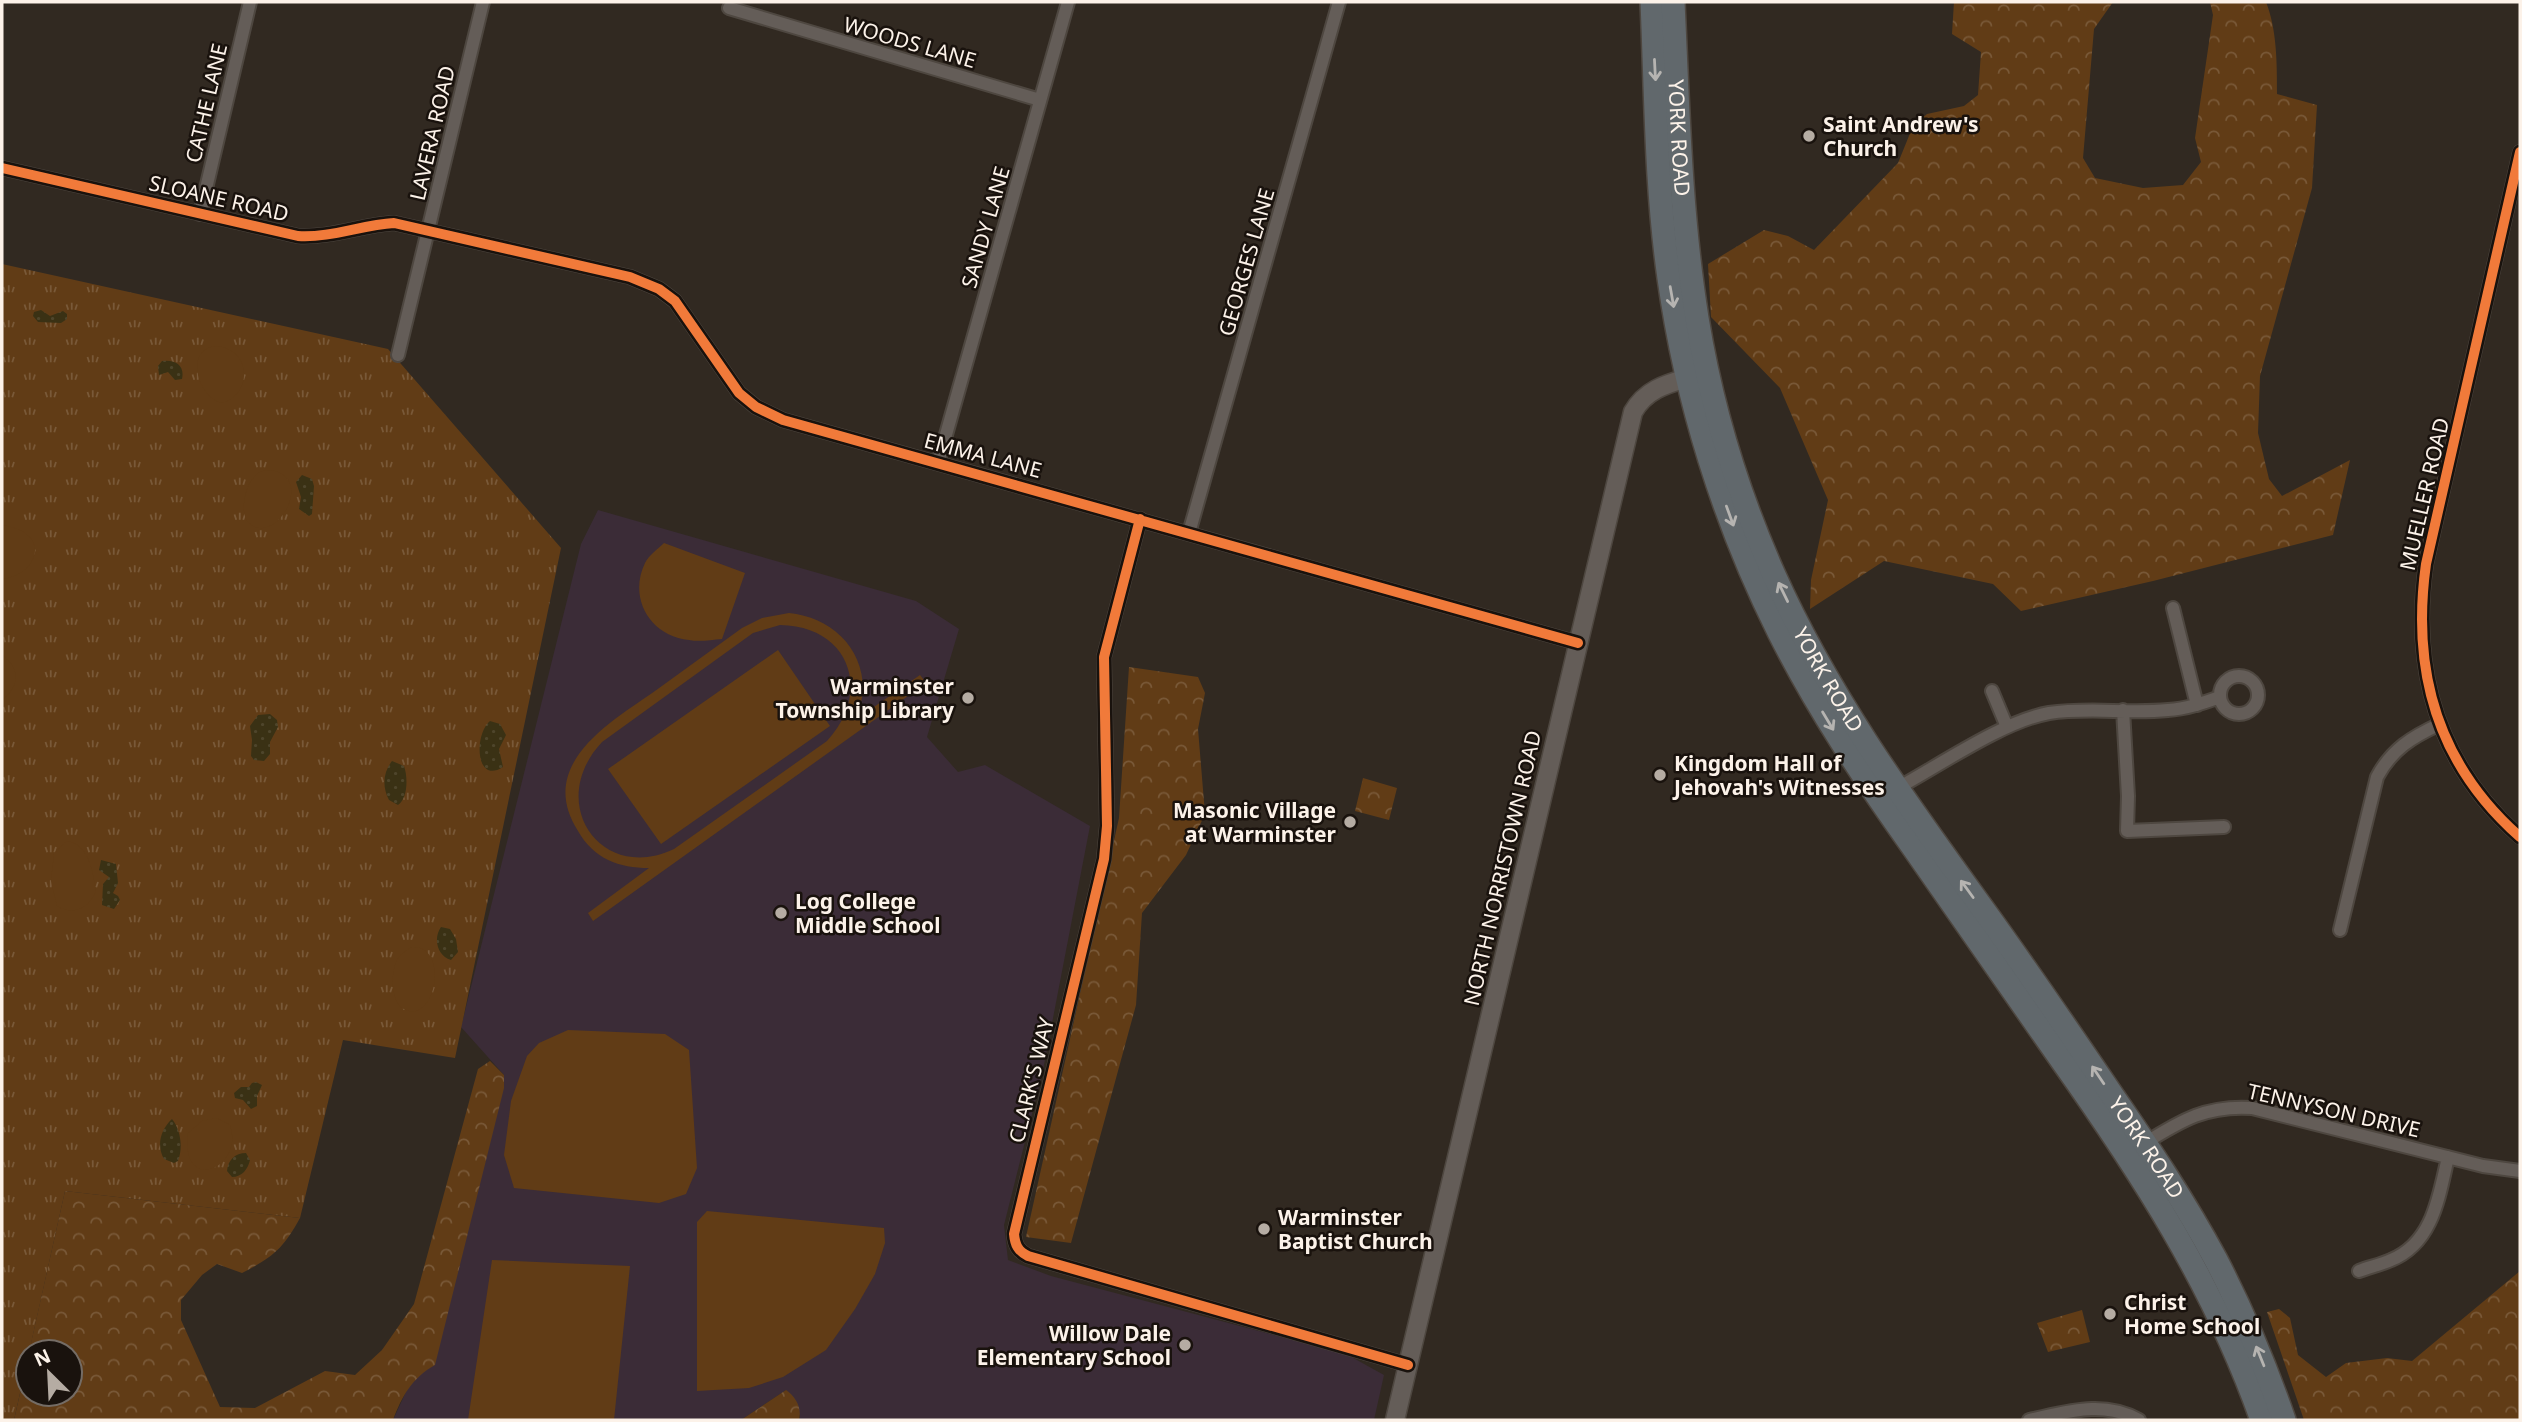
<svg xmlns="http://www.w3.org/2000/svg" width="2522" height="1422" font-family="'Noto Sans',sans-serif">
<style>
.education{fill:#3b2c37}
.grass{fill:url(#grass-tufts)}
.forest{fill:url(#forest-crowns)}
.sand{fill:url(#sand-dots)}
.pitch{fill:#613c16;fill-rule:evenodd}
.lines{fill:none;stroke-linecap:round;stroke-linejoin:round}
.street-casing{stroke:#4e4740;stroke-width:16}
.secondary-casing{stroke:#4e4740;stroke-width:21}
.highway-casing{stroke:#4e4740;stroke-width:26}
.street{stroke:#645d58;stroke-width:12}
.secondary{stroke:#645d58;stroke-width:18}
.highway{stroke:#61686c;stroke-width:23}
.cycleway-casing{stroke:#19120d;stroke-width:15}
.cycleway{stroke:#f17a3a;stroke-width:10}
.oneway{stroke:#b6b4b1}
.poi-dot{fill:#b5aca3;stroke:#19120d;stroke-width:2.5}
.labels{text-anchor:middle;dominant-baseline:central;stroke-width:5;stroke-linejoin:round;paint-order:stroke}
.street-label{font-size:21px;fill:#fcf2e9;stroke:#19120d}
.poi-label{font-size:21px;font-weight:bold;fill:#fcf2e9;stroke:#19120d;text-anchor:start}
</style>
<defs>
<pattern id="grass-tufts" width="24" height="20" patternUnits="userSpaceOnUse" patternTransform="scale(1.75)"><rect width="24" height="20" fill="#613c16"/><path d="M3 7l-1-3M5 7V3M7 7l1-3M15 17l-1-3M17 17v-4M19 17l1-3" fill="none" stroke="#795938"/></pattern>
<pattern id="forest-crowns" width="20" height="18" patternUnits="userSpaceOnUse" patternTransform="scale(1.75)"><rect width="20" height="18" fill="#613c16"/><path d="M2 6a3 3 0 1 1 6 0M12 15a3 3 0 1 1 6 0" fill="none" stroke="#795938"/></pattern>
<pattern id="sand-dots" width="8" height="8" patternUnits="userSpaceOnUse" patternTransform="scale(1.75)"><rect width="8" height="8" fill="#3a3114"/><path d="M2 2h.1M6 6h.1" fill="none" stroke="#4e452b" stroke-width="1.8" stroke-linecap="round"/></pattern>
</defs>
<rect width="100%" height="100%" fill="#312921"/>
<path class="education" d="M598 510 916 601 959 629 927 737 958 772 985 765 1090 826 1043 1070 1004 1225 1008 1260 1051 1276 1346 1354 1384 1375 1374 1420H799L800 1416 786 1390 741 1420H393L410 1383 422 1372 504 1075 461 1027 581 544Z"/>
<path class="grass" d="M2 264 388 349 561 548 455 1058 343 1040 300 1218 65 1191 14 1420H2Z"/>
<path class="forest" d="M1954 2H2113L2094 29 2083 158 2095 178 2143 188 2183 185 2201 162 2195 138 2213 15 2210 2H2266C2277 30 2277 63 2277 94L2317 105 2312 188 2260 376 2258 433 2269 479 2282 496 2350 460 2333 535 2153 581 2021 611 1993 584 1884 561 1810 609 1811 580 1828 500 1780 388 1711 317 1708 264 1764 230 1788 236 1814 250 1898 163 1913 126 1927 114 1964 106 1978 95 1981 52 1952 34Z
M1129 667 1198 677 1205 693 1198 729 1205 814 1186 855 1142 913 1136 1005 1071 1243 1026 1237 1119 818Z
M1363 778 1397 788 1389 820 1355 811Z
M490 1061 504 1075V1088L435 1365C412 1378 402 1396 393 1420H14L28 1358V1394H70V1352H29L65 1191 300 1218C283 1249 273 1257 242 1273L217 1264 202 1275 181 1300V1320L220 1407 255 1408 325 1371 355 1375 382 1350 414 1304 478 1069Z
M2520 1271V1420H2304L2267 1312 2279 1309 2290 1318 2298 1355 2326 1377 2346 1363 2387 1358 2412 1361Z
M2082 1310 2090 1342 2048 1352 2037 1323Z
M786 1390C796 1397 802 1408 799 1420H741Z"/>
<path class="sand" d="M41 310 50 316 63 311 67 314V319L61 323 38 322 33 316 34 312Z
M162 361C176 359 185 366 182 379L175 380 168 372 159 375 158 366Z
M302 475 312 479 314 486 312 514 309 516 299 509 301 497 296 482Z
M270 714 277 720 278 727 270 742V754L264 761 254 760 251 756 252 740 250 726 258 715Z
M490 721 500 724 506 735 499 749 503 767C475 785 474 734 490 721Z
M392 761 404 766C408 777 408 798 398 805L389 800C382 787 383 772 392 761Z
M101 860 116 864 118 883 113 893 118 896 120 900 114 909 102 905 103 884 109 877 99 870Z
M441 927 450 929 456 939 458 952 451 960C437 956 433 938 441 927Z
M256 1082 262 1085 257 1096V1106L251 1109 243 1100 235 1098 234 1093 241 1087H249L252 1083Z
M172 1119C181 1130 183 1148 178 1161L174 1163 164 1159C156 1145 161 1129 172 1119Z
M246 1153 250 1160C248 1169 242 1177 232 1177L227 1171C228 1160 235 1153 246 1153Z"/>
<path class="pitch" d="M215 346C252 348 253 394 222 403 198 398 184 350 215 346Z
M268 470C318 474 276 548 249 523 239 514 245 486 254 477 258 472 262 471 268 470Z
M2 525C55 533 36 576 2 579Z
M664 543 745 573 722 639C711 640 699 642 689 640 650 636 628 598 645 563 649 555 658 549 664 543Z
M789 613C830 617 864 647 863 691 862 700 859 709 858 718L920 675 926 683 593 921 588 913 649 868C619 868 594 859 578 831 536 765 609 723 655 691 684 670 713 649 742 628L762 618ZM780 625C849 626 873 691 827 741L674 849C601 884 545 803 602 742L753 633Z
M778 650 830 726 661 844 608 769Z
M2 655C21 669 20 686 2 700Z
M67 841C90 845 93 873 96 892 88 908 74 916 57 906L51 881 54 853Z
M412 947C451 945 435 1029 402 1008 391 1000 391 974 396 962 399 955 405 951 412 947Z
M568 1030 665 1034 689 1050 697 1168 686 1194 659 1203 514 1188 504 1155 511 1101 527 1056 539 1043Z
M217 1118 230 1125C245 1169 180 1195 188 1133L202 1121Z
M707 1211 884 1228 885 1243 875 1274 855 1309 826 1350 783 1377 749 1388 697 1391V1222Z
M492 1260 630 1266 614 1420H468Z"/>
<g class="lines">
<defs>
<path id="street" d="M729 8 1040 100
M2520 152 2426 564C2411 671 2437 764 2520 837
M2 168 298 236C331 238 361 225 394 223L630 277 659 289 675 301 739 393 756 407 783 420 1578 643
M200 214 250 2
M398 355 483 2
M938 463 1068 2
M1140 519 1104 657 1107 826 1104 859 1014 1234C1015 1245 1018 1251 1028 1256L1408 1365
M1189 533 1339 2
M2173 608 2197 705
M2220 695a19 19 0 1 1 38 0a19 19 0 1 1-38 0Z
M1992 691 2007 727
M2123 710 2128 796 2127 831 2224 827
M1894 790C1937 767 2003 721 2049 713 2089 707 2128 714 2168 710 2186 709 2203 703 2220 697
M2340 930 2377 777C2392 749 2412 737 2440 724
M2145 1143C2182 1120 2207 1105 2252 1108L2483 1166 2520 1171
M2359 1271C2369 1267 2380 1265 2391 1260 2433 1243 2439 1196 2448 1157
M2029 1420C2067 1412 2103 1400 2139 1420"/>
<path id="secondary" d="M1395 1420 1633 412C1647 387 1671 383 1697 375"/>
<g id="highway">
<path d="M1652 2C1656 94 1656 187 1669 278 1686 400 1724 522 1779 632 1817 708 1864 778 1913 847 1961 917 2010 986 2058 1055 2141 1172 2214 1284 2262 1420"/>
<path id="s1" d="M1673 2C1678 107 1680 213 1697 318 1711 405 1738 494 1774 575 1830 701 1913 812 1993 923 2033 979 2072 1036 2110 1092 2148 1147 2185 1202 2216 1260 2243 1312 2265 1365 2284 1420"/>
</g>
</defs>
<use href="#street" class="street-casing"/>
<use href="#secondary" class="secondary-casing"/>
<use href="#highway" class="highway-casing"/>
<use href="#street" class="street"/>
<use href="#secondary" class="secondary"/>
<use href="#highway" class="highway"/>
<defs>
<path id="cycleway" d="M2520 152 2426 564C2411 671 2437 764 2520 837
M2 168 298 236C331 238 361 225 394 223L630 277 659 289 675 301 739 393 756 407 783 420 1578 643
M1140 519 1104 657 1107 826 1104 859 1014 1234C1015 1245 1018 1251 1028 1256L1408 1365"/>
</defs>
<use href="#cycleway" class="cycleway-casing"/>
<use href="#cycleway" class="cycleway"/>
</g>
<defs><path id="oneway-shaft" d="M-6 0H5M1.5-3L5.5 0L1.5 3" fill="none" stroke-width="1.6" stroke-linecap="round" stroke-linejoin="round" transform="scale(1.75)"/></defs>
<g class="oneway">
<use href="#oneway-shaft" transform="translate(1655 70) rotate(87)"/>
<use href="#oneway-shaft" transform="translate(1672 297) rotate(80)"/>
<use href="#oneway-shaft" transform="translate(1730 516) rotate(70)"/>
<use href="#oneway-shaft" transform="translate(1783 592) rotate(-116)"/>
<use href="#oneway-shaft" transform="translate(1828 721) rotate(59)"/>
<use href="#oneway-shaft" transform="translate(1967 889) rotate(-126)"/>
<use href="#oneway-shaft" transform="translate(2098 1075) rotate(-124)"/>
<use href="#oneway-shaft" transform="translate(2260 1356) rotate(-112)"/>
</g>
<g class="poi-dot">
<circle cx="1809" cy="136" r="7"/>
<circle cx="968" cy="698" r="7"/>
<circle cx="1660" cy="775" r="7"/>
<circle cx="1350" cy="822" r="7"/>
<circle cx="781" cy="913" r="7"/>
<circle cx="1264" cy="1229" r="7"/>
<circle cx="2110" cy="1314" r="7"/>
<circle cx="1185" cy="1345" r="7"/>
</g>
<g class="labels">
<g class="street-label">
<text transform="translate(910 42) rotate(16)">WOODS LANE</text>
<text transform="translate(206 103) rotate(-77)">CATHE LANE</text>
<text transform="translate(432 133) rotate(-77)">LAVERA ROAD</text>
<text stroke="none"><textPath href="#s1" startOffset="136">YORK ROAD</textPath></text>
<text transform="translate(219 198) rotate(13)">SLOANE ROAD</text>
<text transform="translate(985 227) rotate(-74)">SANDY LANE</text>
<text transform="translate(1246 262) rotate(-74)">GEORGES LANE</text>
<text transform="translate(983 455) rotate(15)">EMMA LANE</text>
<text transform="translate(2424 494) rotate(-77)">MUELLER ROAD</text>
<text stroke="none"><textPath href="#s1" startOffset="704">YORK ROAD</textPath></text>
<text transform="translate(1502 868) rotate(-77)">NORTH NORRISTOWN ROAD</text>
<text transform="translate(1031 1080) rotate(-76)">CLARK'S WAY</text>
<text transform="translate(2334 1110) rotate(13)">TENNYSON DRIVE</text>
<text stroke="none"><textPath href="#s1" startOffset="1270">YORK ROAD</textPath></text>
</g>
<g class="poi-label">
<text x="1823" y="124">Saint Andrew's<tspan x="1823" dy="24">Church</tspan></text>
<text x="954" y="686" text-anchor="end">Warminster<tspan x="954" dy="24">Township Library</tspan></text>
<text x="1674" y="763">Kingdom Hall of<tspan x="1674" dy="24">Jehovah's Witnesses</tspan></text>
<text x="1336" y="810" text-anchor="end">Masonic Village<tspan x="1336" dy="24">at Warminster</tspan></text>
<text x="795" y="901">Log College<tspan x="795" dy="24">Middle School</tspan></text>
<text x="1278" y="1217">Warminster<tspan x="1278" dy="24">Baptist Church</tspan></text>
<text x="2124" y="1302">Christ<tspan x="2124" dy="24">Home School</tspan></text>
<text x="1171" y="1333" text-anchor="end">Willow Dale<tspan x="1171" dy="24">Elementary School</tspan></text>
</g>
</g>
<rect width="2522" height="1422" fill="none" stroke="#fcf2e9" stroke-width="7"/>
<g transform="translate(49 1373) rotate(336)"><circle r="33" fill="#19120d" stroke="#746c65" stroke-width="2"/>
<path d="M0-5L12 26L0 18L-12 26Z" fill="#b5aca3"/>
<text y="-10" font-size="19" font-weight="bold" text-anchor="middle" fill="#fcf2e9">N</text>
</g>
</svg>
